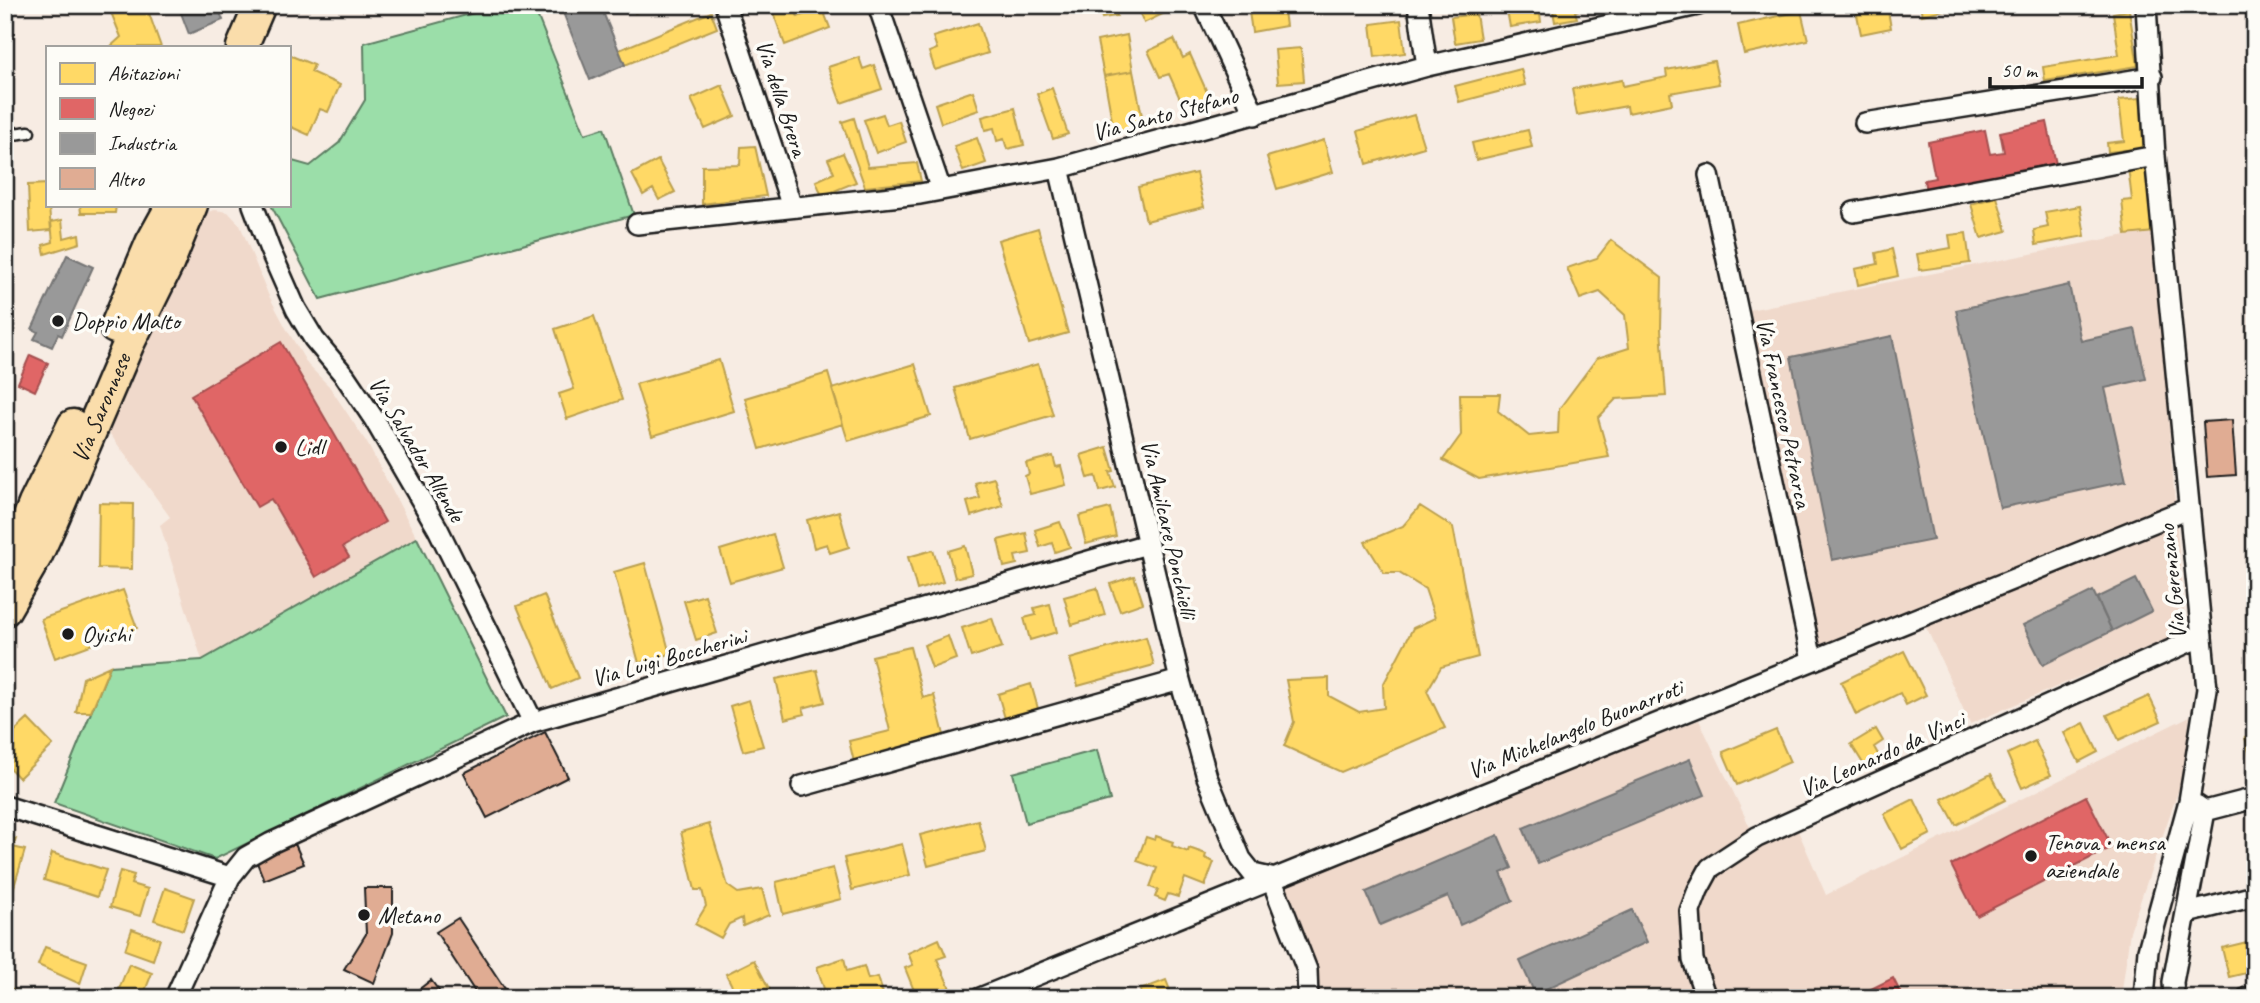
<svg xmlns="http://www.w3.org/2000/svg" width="2260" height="1003" font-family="Caveat,sans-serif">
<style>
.built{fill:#f0d9cb}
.green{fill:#9bdea9;stroke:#5c7d62;stroke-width:2}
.homes{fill:#ffd966;stroke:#bba050;stroke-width:2}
.shops{fill:#e06666;stroke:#a55050;stroke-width:2}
.industry{fill:#999;stroke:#747474;stroke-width:2}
.building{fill:#e0ac93;stroke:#1c1c1c;stroke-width:2}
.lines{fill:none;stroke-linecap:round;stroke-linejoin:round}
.service-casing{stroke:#1c1c1c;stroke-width:15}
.minor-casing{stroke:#1c1c1c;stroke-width:24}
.primary-casing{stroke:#1c1c1c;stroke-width:35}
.service{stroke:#fdfcf7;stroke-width:10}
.minor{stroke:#fdfcf7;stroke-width:19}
.primary{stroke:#faddab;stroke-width:30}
.poi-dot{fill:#1c1c1c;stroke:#fdfcf7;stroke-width:2.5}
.labels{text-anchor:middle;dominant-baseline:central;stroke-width:7;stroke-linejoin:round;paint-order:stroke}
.street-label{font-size:24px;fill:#1c1c1c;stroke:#fdfcf7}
.poi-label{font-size:24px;fill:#1c1c1c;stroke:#fdfcf7;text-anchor:start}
</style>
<rect width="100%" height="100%" fill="#f7ece3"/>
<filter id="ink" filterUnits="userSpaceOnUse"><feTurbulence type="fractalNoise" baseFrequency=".0143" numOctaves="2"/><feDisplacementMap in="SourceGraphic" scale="14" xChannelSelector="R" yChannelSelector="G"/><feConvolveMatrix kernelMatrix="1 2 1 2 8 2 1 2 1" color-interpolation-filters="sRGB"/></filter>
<g filter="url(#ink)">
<path class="built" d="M215 210 228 212 240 225 268 294 286 328 308 365 329 386 367 443 417 538 202 660 160 525 170 517 105 427 202 217 207 212Z
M2154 232 2185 631 1970 724 1926 627 1824 669 1744 311 2126 235Z
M2190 716 2184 774 2130 931 2121 998H1320L1318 967 1281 882 1699 720 1757 842 1796 826 1826 895Z"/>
<path class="green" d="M486 5H533L585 134 604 128 634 215 320 299 271 205H289V160L310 166 339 143 365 100 364 43 485 10Z
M417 538 506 717 215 859 54 803 110 666 202 660Z
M1097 750 1110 800 1026 823 1013 773Z"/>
<path class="homes" d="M108 5H146L161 47H110L121 37Z
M632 5H654L635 13Z
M770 5H792L773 12Z
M793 5 798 17 822 7 830 28 785 45 773 12Z
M1061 5H1079L1080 9 1063 12Z
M1087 5H1116L1117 16 1102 18 1101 9 1088 11Z
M1136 5H1167L1169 11 1144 23Z
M1248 5H1290V10L1284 11 1286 26 1252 32Z
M1506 5H1539L1541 22 1510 27Z
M1552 5H1585V9L1575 11 1577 18 1555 22Z
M1855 5H1887L1891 28 1861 34Z
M1920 5H1964L1922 15Z
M2129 10 2138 66 2045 81 2043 67 2119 55 2113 13Z
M1801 11 1808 40 1744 54 1738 25Z
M711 12 717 28 625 65 619 50Z
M1476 14 1480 39 1455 43 1451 17Z
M1401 20 1405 53 1375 57 1371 24Z
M978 23 988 53 935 70 929 52 937 49 933 37Z
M1127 35 1133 71 1104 76 1097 41Z
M1174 39 1183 58 1190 54 1210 99 1185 110 1169 74 1160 77 1148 51Z
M1301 48 1304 81 1278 83 1275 50Z
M289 55 314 65 311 72 340 85 328 112 320 109 309 135 289 126Z
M859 57 863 69 874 65 882 89 841 103 828 67Z
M1714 61 1719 84 1670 93 1672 104 1628 113 1627 106 1577 115 1572 89 1622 80 1623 86 1667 77 1666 70Z
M1521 69 1525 85 1459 102 1455 86Z
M1133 71 1144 126 1114 132 1104 76Z
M722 85 735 116 705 129 691 99Z
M1052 88 1068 134 1053 139 1037 94Z
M973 91 979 110 941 123 935 104Z
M2140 98 2145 148 2108 152 2107 143 2124 141 2119 100Z
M1015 108 1024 145 1007 149 1004 139 997 141 994 128 985 130 982 117Z
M883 114 887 125 899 121 906 142 876 153 864 120Z
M1414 115 1424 147 1367 164 1358 131Z
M854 118 868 167 917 163 921 181 865 187 842 122Z
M1528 130 1532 147 1476 160 1472 143Z
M977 138 986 163 963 171 954 146Z
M1324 140 1333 172 1277 189 1267 157Z
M755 146 766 196 702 204V166L740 165 741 147Z
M843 153 856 182 822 196 816 181 834 173 828 159Z
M658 160 675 192 659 200 653 189 643 195 632 174Z
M2147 165 2154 232 2126 235 2122 201 2132 200 2128 167Z
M1196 173 1204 207 1146 221 1138 187Z
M47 184 51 230 30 232 28 185Z
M1997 197 2007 231 1981 238 1971 204Z
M80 205H116L115 213H81Z
M2080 206 2085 236 2036 245 2034 230 2048 227 2045 212Z
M62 220 64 238 79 234 80 243 45 254 43 245 53 242 51 222Z
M1038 228 1068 333 1029 344 998 240Z
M1966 233 1970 263 1920 270 1917 254 1951 248 1949 235Z
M1611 240 1662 278 1661 329 1666 396 1616 399 1598 418 1609 457 1479 479 1443 460 1461 435 1460 394H1500L1498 411 1529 436 1558 433 1559 409 1597 358 1629 348 1625 315 1600 292 1580 299 1567 268 1597 258Z
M1892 249 1898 276 1858 285 1855 269 1878 264 1876 253Z
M594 316 622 400 567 419 559 394 574 389 555 329Z
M719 360 734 411 652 436 636 384Z
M915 364 931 416 848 441 832 389Z
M1038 364 1053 415 970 439 955 388Z
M828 373 843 424 760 449 745 398Z
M1107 447 1114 471 1110 472 1115 487 1100 491 1096 476 1088 478 1081 455Z
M1053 456 1056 467 1061 466 1066 485 1030 494 1025 476 1029 474 1026 463Z
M994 478 1003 506 971 516 967 502 980 498 975 483Z
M99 503 133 504 132 569 98 568Z
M1420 506 1453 527 1478 657 1441 667 1427 691 1445 728 1341 772 1284 746 1294 722 1286 680 1329 678V696L1359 712 1384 708 1383 685 1413 628 1435 618 1425 589 1399 573H1384L1365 542 1403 526Z
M1110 508 1116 536 1086 544 1079 516Z
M839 511 849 547 830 553 827 544 814 548 807 520Z
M1060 522 1070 547 1055 552 1052 543 1040 547 1035 530Z
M1026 533 1030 553 1015 556 1017 564 1004 567 998 540Z
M773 534 783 567 730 582 720 550Z
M965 546 972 574 955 578 948 551Z
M933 550 943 582 917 590 908 557Z
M645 563 670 654 639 663 614 572Z
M1134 576 1143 603 1120 611 1110 584Z
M1097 588 1105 615 1072 625 1064 597Z
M123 590 137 628 55 658 41 619Z
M544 595 578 678 552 689 517 606Z
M705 595 717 633 696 640 684 601Z
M1050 604 1057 632 1030 640 1024 618 1036 615 1034 608Z
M992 618 1002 647 971 657 962 628Z
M948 636 956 659 932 668 924 645Z
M1146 637 1154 665 1078 686 1070 659Z
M910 647 923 698 934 695 945 739 854 762 849 741 890 731 872 656Z
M1904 651 1926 695 1906 705 1900 693 1856 715 1841 682Z
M110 666 91 712H76L83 678Z
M817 670 825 702 803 708 805 714 785 719 776 679Z
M1031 684 1039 712 1006 722 998 694Z
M2149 696 2161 721 2119 740 2107 715Z
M749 700 763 746 743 751 730 706Z
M28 719 53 745 19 778 5 763V740Z
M2084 723 2098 752 2079 762 2064 733Z
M1876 729 1883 741 1874 747 1879 756 1864 765 1851 744Z
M1776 730 1790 762 1737 785 1723 752Z
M2255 735V771H2254L2245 737Z
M2035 741 2051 775 2022 788 2007 754Z
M1991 774 2005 800 1956 825 1942 799Z
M1914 799 1931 834 1902 849 1884 814Z
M978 820 986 851 928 866 920 835Z
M709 824 728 886 738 893 762 889 769 915 743 926 742 918 729 924 721 938 695 924 706 906 702 890H695L681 832Z
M5 836 16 839 13 847 25 850 13 890 5 888Z
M1156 836 1173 842 1172 846 1188 852 1189 848 1206 854 1205 858 1214 862 1205 886 1185 878 1178 897 1168 894 1165 901 1155 897 1158 890 1150 887 1157 868 1137 861 1146 837 1155 840Z
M902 844 910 875 852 890 844 858Z
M52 853 106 870 97 897 44 880Z
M833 868 841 899 783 914 776 882Z
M120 871 134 875 131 884 148 889 140 916 110 907Z
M165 888 194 898 183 930 154 920Z
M132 929 160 939 153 960 125 950Z
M939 939 946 956 937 959 950 988 927 998H917L905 968 913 965 908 953Z
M2255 940V971L2229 977 2222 948Z
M45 947 87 962 80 984 38 965Z
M844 958 847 971 864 966 868 979 878 977 884 997 827 998 817 967Z
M754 960 774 998H738L726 974Z
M129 964 152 973 145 991 152 994 151 998H127L117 994Z
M1166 980 1173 998H1143L1140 990Z
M5 986 17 991 14 998H5Z"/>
<path class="shops" d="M2047 122 2056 164 1926 191 1924 180 1935 178 1928 142 1985 130 1990 154 2004 152 2000 132Z
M281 342 385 522 343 547 349 557 316 577 271 499 257 507 191 395Z
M30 355 48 363 35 391 18 383Z
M2086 796 2112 847 1977 916 1951 865Z
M1893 978 1903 998H1868L1865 992Z"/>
<path class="industry" d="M178 5H217L223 20 189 34Z
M560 5H600L625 65 590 80Z
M67 255 93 267 62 336 58 334 52 347 34 339 38 332 32 329Z
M2069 285 2081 341 2135 329 2146 379 2105 388 2126 481 2000 508 1956 310Z
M1892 336 1933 540 1832 560 1791 357Z
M2136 579 2152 611 2112 631 2097 598Z
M2093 591 2112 631 2043 665 2023 625Z
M1690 759 1705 795 1538 864 1523 828Z
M1498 835 1512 868 1501 873 1513 901 1460 925 1448 896 1380 925 1366 892Z
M1632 910 1647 942 1535 994 1520 961Z"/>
<path class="building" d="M2232 420 2236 475 2207 477 2203 422Z
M545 732 568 777 487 818 464 773Z
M295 844 304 864 264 880 256 860Z
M364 888H393V933L374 983 344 969 366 934Z
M458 918 509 995 504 998H479L436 932Z
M431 980 444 998H408Z"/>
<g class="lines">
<defs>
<path id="service" d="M5 135 29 132"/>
<path id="minor" d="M725 5 792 207
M878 5 941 190
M1204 5 1255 115
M1418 5 1427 66
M1865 123 2152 77
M1059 168 1180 680 1207 777 1241 859 1253 874 1271 878 1307 970 1308 998
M1709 175 1812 660
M253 205 270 250 296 309 314 339 345 376 374 419 438 529 533 722
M1854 212 2155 156
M637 224 920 194 1059 168 1427 66 1698 5
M802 786 1180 680
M2196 805 2205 811 2255 798
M5 806 230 877
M2187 913 2255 896
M175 998 230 877 246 857 271 843 533 722 1147 544
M980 998 2189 508
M1706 998 1693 960 1690 911 1698 890 1710 868 1757 837 2202 636
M2144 998 2148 950 2189 801 2207 689 2155 156 2146 5
M2174 998 2173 982 2205 811
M2247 998 2255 996"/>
<g id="primary">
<path d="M242 47 260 5"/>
<path d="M115 328 151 243 172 205"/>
<path d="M5 577 34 504 73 425"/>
<path id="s1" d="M5 610 37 555 52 522 128 345 169 262 192 205"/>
</g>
</defs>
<use href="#service" class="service-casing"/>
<use href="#minor" class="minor-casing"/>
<use href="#primary" class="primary-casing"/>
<use href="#service" class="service"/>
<use href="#minor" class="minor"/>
<use href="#primary" class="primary"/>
</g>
</g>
<g class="poi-dot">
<circle cx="58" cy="321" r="7"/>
<circle cx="281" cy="447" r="7"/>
<circle cx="68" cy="634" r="7"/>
<circle cx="2031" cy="856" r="7"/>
<circle cx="364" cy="915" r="7"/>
</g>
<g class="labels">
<g class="street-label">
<text transform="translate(782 98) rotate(72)">Via della Brera</text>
<text transform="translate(1165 114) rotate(-15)">Via Santo Stefano</text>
<text stroke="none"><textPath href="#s1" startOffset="224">Via Saronnese</textPath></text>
<text transform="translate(1784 413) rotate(78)">Via Francesco Petrarca</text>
<text transform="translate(417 449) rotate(59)">Via Salvador Allende</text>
<text transform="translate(1169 529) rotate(77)">Via Amilcare Ponchielli</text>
<text transform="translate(2172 582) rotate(-96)">Via Gerenzano</text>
<text transform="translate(669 657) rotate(-16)">Via Luigi Boccherini</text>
<text transform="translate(1575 729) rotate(-22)">Via Michelangelo Buonarroti</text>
<text transform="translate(1882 754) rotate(-24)">Via Leonardo da Vinci</text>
</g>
<g class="poi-label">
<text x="72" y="321">Doppio Malto</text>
<text x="295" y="447">Lidl</text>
<text x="82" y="634">Oyishi</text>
<text x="2045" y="842">Tenova • mensa<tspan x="2045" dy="28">aziendale</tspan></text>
<text x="378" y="915">Metano</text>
</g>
</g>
<rect width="2260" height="1003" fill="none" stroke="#fdfcf7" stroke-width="28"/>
<rect x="14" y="14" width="2232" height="975" fill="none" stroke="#1c1c1c" stroke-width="2.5" filter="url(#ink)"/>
<rect x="46" y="46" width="245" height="161" fill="#fdfcf7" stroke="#a3a29f" stroke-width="2"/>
<rect x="60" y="63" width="35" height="21" fill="#ffd966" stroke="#a3a29f" stroke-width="2"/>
<text x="108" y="80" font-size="21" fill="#1c1c1c">Abitazioni</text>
<rect x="60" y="98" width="35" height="21" fill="#e06666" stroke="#a3a29f" stroke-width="2"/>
<text x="108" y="116" font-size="21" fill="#1c1c1c">Negozi</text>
<rect x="60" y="133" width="35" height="21" fill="#999999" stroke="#a3a29f" stroke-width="2"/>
<text x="108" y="150" font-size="21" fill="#1c1c1c">Industria</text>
<rect x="60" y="168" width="35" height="21" fill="#e0ac93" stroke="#a3a29f" stroke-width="2"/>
<text x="108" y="186" font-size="21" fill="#1c1c1c">Altro</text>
<path d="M1990 77v10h152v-10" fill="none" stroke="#1c1c1c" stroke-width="3.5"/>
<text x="2001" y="77" font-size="21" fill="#1c1c1c" stroke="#fdfcf7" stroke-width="5" paint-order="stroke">50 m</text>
</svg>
